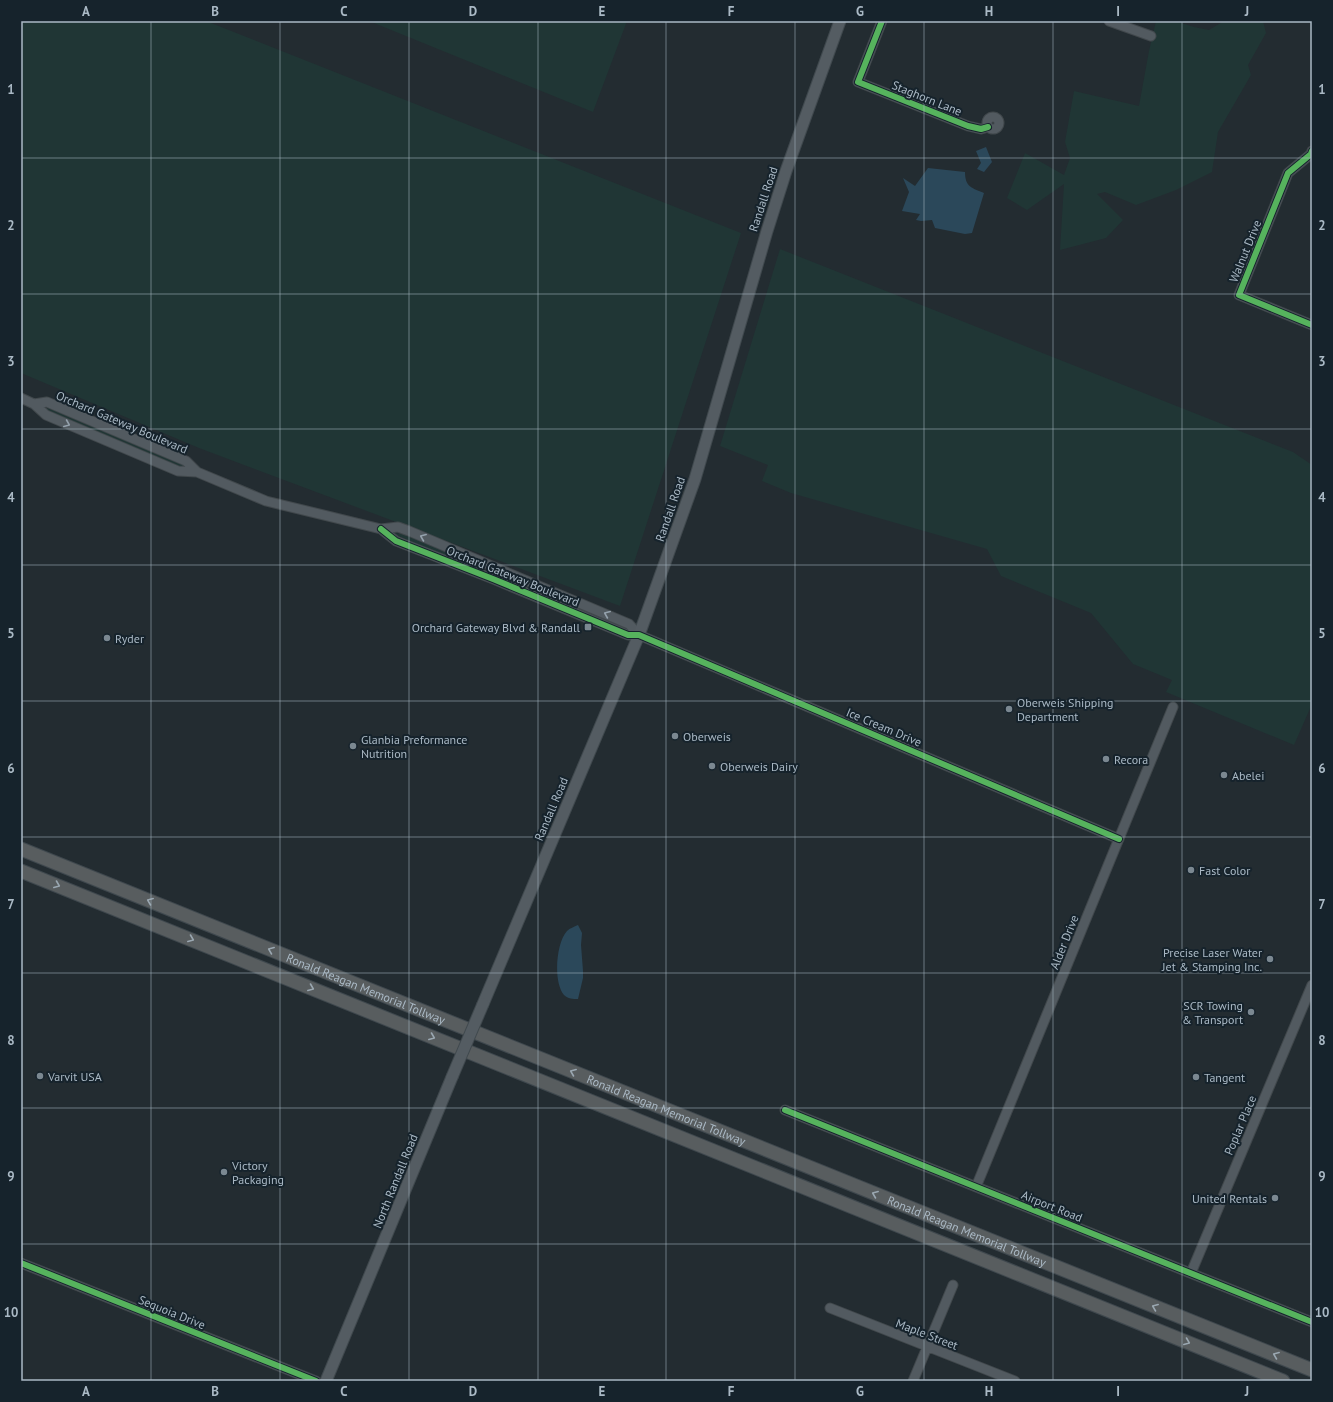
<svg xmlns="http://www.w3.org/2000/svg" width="1333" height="1402" font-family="'PT Sans',sans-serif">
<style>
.green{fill:#203635}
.water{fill:#2b485a}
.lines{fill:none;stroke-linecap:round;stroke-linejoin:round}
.minor-casing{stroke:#41484c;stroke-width:11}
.major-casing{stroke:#40494e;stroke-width:13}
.highway-casing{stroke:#3f484e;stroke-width:15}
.minor{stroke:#525a60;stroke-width:9}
.major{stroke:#545c62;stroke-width:11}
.highway{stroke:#585d5f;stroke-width:13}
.major-bridge-casing{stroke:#40494e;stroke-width:13;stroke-linecap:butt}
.major-bridge{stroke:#545c62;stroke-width:11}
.cycleway-casing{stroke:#16232c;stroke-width:8}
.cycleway{stroke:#56b35d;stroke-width:6}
.oneway{stroke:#94a1ac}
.oneway2{stroke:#9aa7b1}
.grid{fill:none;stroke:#aab9c5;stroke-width:1;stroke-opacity:0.55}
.poi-dot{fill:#7b8891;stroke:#16232c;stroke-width:1.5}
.labels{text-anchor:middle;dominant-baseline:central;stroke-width:4;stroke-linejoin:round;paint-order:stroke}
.street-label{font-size:12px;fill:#aab9c5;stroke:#16232c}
.poi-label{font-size:12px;fill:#aab9c5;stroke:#16232c;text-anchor:start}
.neatline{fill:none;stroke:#aab9c5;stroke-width:1.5}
.grid-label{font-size:13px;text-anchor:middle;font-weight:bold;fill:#aab9c5}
</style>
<rect width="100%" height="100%" fill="#232c31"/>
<path class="green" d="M21 21H206L741 233 620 606 199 448 21 373Z
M369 21H627L593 112Z
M1156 21H1175L1194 27 1209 30 1224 21H1263L1266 33 1248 65 1251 75 1218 132 1212 172 1176 190 1136 205 1105 192 1097 194 1123 220 1106 238 1060 250 1064 184 1027 210 1007 198 1025 153 1064 175 1070 158 1065 142 1074 91 1139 106 1149 51Z
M780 249 1293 452 1312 465V704L1294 745 1166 692 1172 680 1133 664 1091 613 1001 576 987 549 791 493 762 481 768 465 720 446Z
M41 406 64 414 191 468V470L165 461 40 408Z
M388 532 408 535 490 569 442 554Z"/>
<path class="water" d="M986 147 992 162 984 172 977 169 981 163 976 151Z
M928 168 965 172C965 187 972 188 984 193L972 233 965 234 935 228 932 220 921 221 916 220 920 214 902 211 909 192 903 178 915 186Z
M578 925 582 933 581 945 583 971V978L578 999C573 999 568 999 564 995 553 982 556 943 567 931 570 928 574 927 578 925Z"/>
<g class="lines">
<defs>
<path id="minor" d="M882 21 858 82 968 126 981 129 988 127
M1109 21 1151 36
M987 123a6 6 0 1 1 12 0a6 6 0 1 1-12 0Z
M1312 151 1311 154 1288 173 1239 295 1312 325
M21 398 34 404 46 415 178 471 197 472 266 501 381 529 398 527 409 531 629 624 639 635
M34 404 47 402 186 461 197 472
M381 529 396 541 493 579 628 635H639L1119 839
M785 1110 1312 1322
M976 1187 1173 707
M21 1263 316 1381
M1191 1273 1312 985
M830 1308 1015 1381
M913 1381 953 1285"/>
<path id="major" d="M483 1004 639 635 695 479 767 231 786 171 840 21
M326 1381 452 1077"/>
<g id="highway">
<path id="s1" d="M21 849 1312 1370"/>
<path d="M21 871 1283 1381"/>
</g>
</defs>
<use href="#minor" class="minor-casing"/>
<use href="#major" class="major-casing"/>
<use href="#highway" class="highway-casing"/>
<use href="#minor" class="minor"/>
<use href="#major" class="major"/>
<use href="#highway" class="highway"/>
<defs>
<path id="major-bridge" d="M452 1077 483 1004"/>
</defs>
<use href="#major-bridge" class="major-bridge-casing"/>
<use href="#major-bridge" class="major-bridge"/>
<defs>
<path id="cycleway" d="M882 21 858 82 968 126 981 129 988 127
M1312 151 1311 154 1288 173 1239 295 1312 325
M381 529 396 541 493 579 628 635H639L1119 839
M785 1110 1312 1322
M21 1263 316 1381"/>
</defs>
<use href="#cycleway" class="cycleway-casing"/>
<use href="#cycleway" class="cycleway"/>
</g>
<defs><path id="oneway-chevron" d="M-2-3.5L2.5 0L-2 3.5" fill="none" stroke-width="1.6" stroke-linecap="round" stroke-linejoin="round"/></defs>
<g class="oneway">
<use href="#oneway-chevron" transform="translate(67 424) rotate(23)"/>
<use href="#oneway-chevron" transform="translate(423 537) rotate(-158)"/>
<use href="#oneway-chevron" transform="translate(607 614) rotate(-157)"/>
</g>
<g class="oneway2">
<use href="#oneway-chevron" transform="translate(57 885) rotate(22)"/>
<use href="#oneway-chevron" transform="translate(150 901) rotate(-158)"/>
<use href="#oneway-chevron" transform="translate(191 939) rotate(22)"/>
<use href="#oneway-chevron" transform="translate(271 950) rotate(-158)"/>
<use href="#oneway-chevron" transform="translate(311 988) rotate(22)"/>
<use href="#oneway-chevron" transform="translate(432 1037) rotate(22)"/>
<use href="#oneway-chevron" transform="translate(573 1072) rotate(-158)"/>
<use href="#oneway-chevron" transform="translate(875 1194) rotate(-158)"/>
<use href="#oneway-chevron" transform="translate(1155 1307) rotate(-158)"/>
<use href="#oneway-chevron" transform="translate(1187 1342) rotate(22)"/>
<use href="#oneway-chevron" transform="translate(1276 1355) rotate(-158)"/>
</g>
<path class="grid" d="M151 21V1381M280 21V1381M409 21V1381M538 21V1381M666 21V1381M795 21V1381M924 21V1381M1053 21V1381M1182 21V1381M21 158H1312M21 294H1312M21 429H1312M21 565H1312M21 701H1312M21 837H1312M21 973H1312M21 1108H1312M21 1244H1312"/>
<g class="poi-dot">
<rect x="584" y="623" width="8" height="8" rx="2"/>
<circle cx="107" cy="638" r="4"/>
<circle cx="1009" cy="709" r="4"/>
<circle cx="675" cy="736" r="4"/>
<circle cx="353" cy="746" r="4"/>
<circle cx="1106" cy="759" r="4"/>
<circle cx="712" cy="766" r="4"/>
<circle cx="1224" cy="775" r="4"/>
<circle cx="1191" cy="870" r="4"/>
<circle cx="1270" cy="959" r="4"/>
<circle cx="1251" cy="1012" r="4"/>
<circle cx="40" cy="1076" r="4"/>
<circle cx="1196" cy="1077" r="4"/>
<circle cx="224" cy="1172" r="4"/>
<circle cx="1275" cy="1198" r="4"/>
</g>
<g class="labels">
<g class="street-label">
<text transform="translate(927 98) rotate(22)">Staghorn Lane</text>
<text transform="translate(763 199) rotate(-72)">Randall Road</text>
<text transform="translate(1245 251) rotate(-68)">Walnut Drive</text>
<text transform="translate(122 422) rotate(23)">Orchard Gateway Boulevard</text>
<text transform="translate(670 509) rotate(-71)">Randall Road</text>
<text transform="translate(513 576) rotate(22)">Orchard Gateway Boulevard</text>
<text transform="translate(884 727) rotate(23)">Ice Cream Drive</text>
<text transform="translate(551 809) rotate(-67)">Randall Road</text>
<text transform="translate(1064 942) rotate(-68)">Alder Drive</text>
<text stroke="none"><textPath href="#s1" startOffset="372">Ronald Reagan Memorial Tollway</textPath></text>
<text stroke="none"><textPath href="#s1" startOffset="696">Ronald Reagan Memorial Tollway</textPath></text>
<text transform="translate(1240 1125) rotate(-67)">Poplar Place</text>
<text transform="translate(395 1181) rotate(-68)">North Randall Road</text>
<text transform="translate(1052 1206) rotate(22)">Airport Road</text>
<text stroke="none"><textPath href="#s1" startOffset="1020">Ronald Reagan Memorial Tollway</textPath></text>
<text transform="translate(172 1312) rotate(22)">Sequoia Drive</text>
<text transform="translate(927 1334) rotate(21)">Maple Street</text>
</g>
<g class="poi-label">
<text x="580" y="627" text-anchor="end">Orchard Gateway Blvd &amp; Randall</text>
<text x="115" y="638">Ryder</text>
<text x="1017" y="702">Oberweis Shipping<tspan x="1017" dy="14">Department</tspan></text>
<text x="683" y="736">Oberweis</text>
<text x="361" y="739">Glanbia Preformance<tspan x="361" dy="14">Nutrition</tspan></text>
<text x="1114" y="759">Recora</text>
<text x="720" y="766">Oberweis Dairy</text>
<text x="1232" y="775">Abelei</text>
<text x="1199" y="870">Fast Color</text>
<text x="1262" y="952" text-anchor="end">Precise Laser Water<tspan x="1262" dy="14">Jet &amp; Stamping Inc.</tspan></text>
<text x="1243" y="1005" text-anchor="end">SCR Towing<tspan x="1243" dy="14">&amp; Transport</tspan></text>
<text x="48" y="1076">Varvit USA</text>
<text x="1204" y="1077">Tangent</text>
<text x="232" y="1165">Victory<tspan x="232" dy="14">Packaging</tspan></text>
<text x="1267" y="1198" text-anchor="end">United Rentals</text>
</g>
</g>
<rect width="1333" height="1402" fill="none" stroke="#16232c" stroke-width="44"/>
<rect x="22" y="22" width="1289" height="1358" class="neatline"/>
<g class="grid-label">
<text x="86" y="16">A</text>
<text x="215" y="16">B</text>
<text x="344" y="16">C</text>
<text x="473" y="16">D</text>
<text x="602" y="16">E</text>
<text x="731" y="16">F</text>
<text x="860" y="16">G</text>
<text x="989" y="16">H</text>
<text x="1118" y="16">I</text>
<text x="1247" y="16">J</text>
<text x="11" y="94">1</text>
<text x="1322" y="94">1</text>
<text x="11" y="230">2</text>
<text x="1322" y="230">2</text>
<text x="11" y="366">3</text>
<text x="1322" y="366">3</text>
<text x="11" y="502">4</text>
<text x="1322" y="502">4</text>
<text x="11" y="638">5</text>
<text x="1322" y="638">5</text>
<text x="11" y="773">6</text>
<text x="1322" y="773">6</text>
<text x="11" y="909">7</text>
<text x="1322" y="909">7</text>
<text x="11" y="1045">8</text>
<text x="1322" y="1045">8</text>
<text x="11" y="1181">9</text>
<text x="1322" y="1181">9</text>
<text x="11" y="1317">10</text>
<text x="1322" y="1317">10</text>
<text x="86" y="1396">A</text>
<text x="215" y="1396">B</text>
<text x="344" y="1396">C</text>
<text x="473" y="1396">D</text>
<text x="602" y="1396">E</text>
<text x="731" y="1396">F</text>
<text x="860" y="1396">G</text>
<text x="989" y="1396">H</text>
<text x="1118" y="1396">I</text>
<text x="1247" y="1396">J</text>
</g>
</svg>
